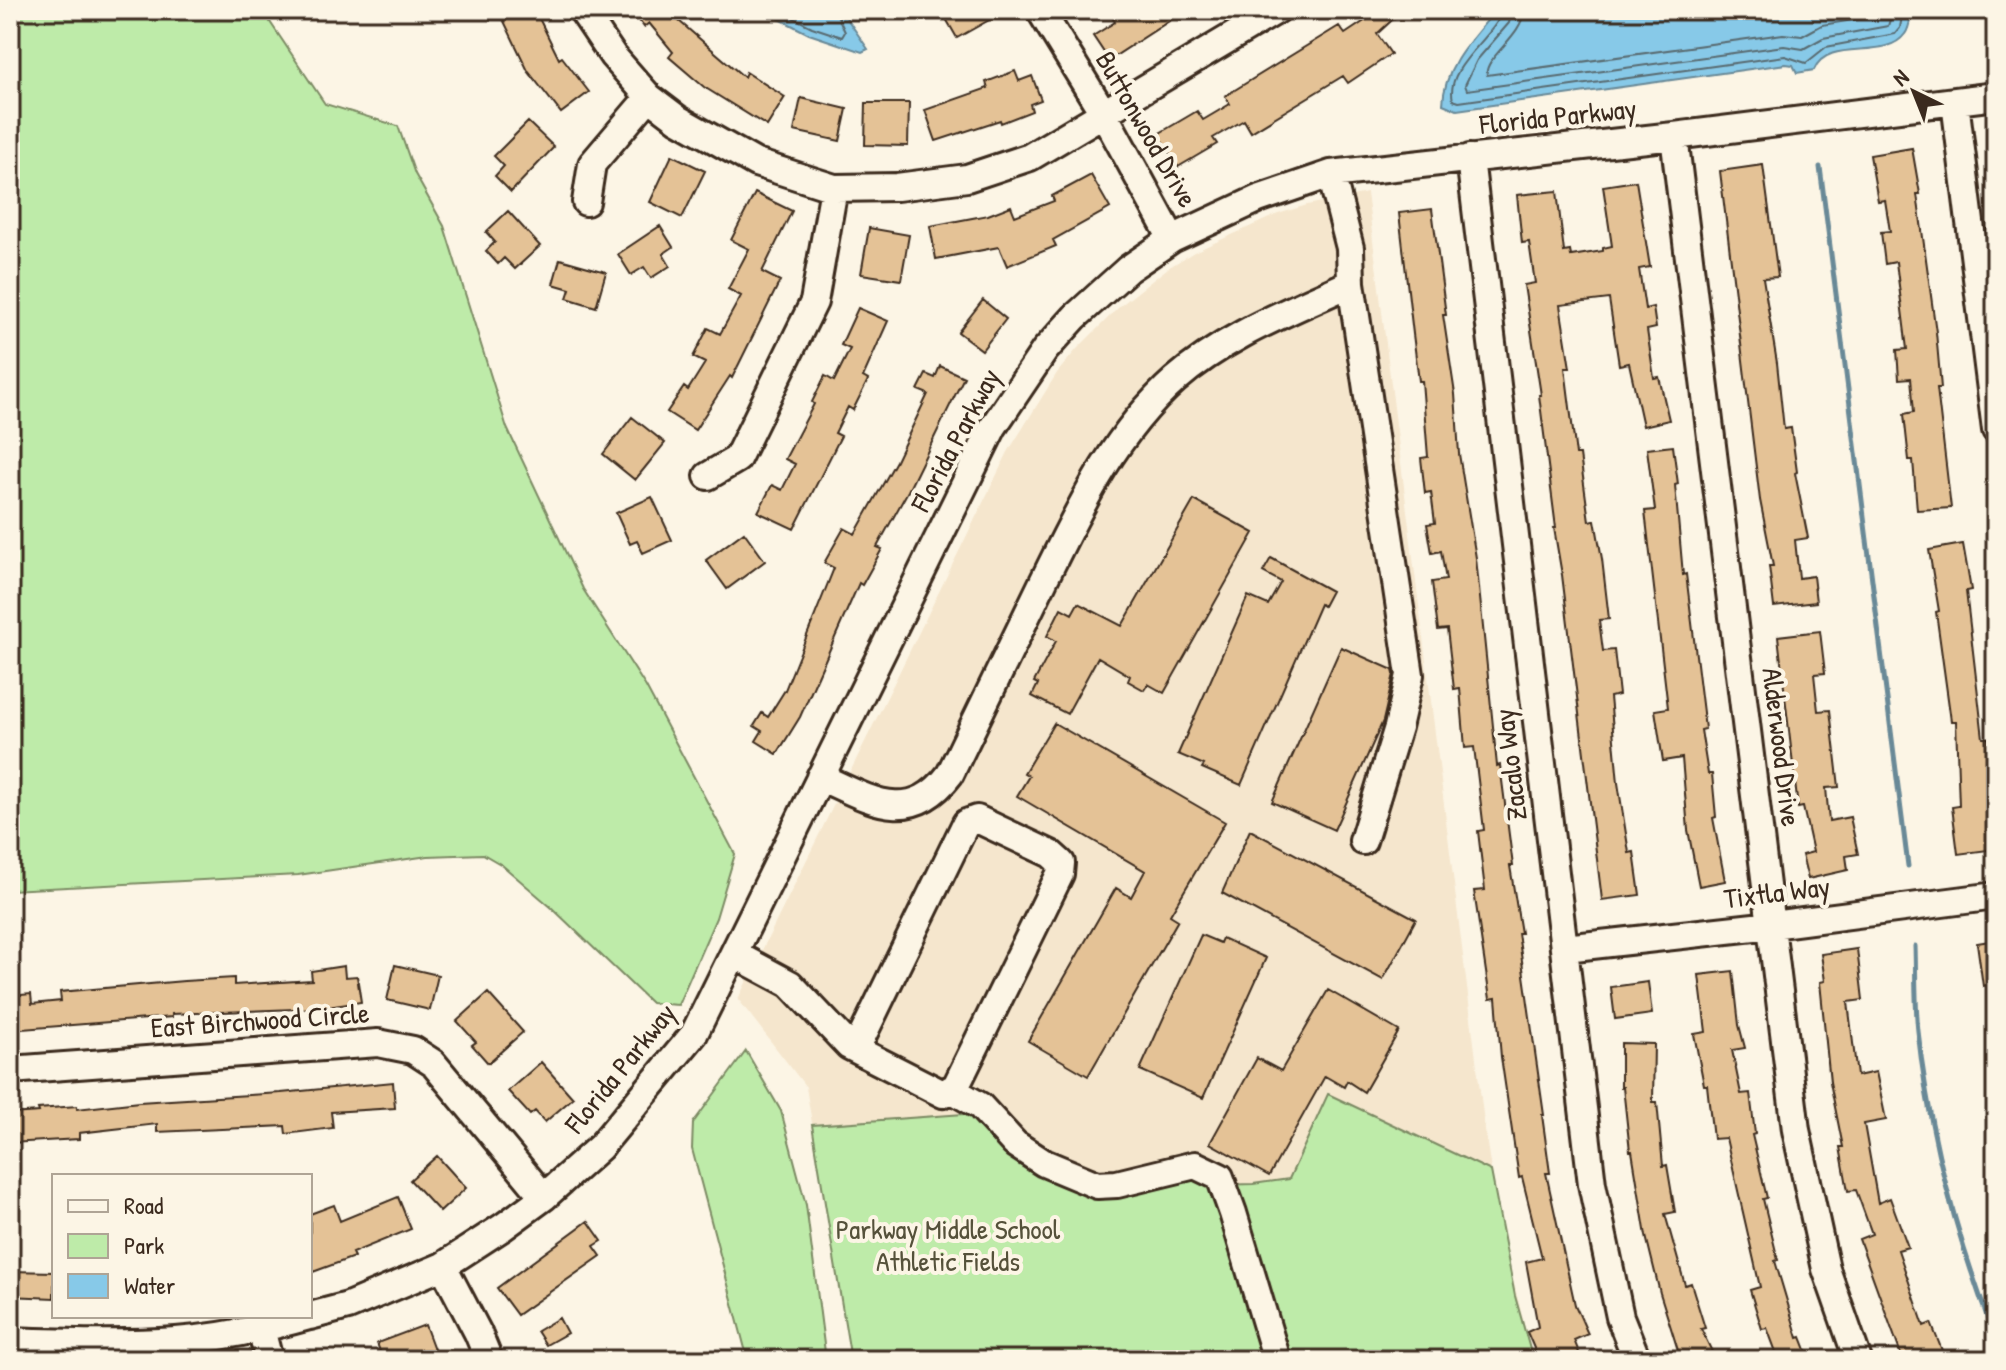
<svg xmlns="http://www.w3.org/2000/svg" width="2006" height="1370" font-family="'Patrick Hand',sans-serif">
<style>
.built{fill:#f5e6cd}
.green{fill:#beeba9;stroke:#7c8a64;stroke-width:2}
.water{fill:#87c9e8;stroke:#698997;stroke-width:2}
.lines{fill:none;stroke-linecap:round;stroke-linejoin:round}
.shore{stroke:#596a6f;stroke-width:2}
.stream{stroke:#698997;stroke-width:5}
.building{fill:#e4c296;stroke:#3b2a1e;stroke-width:2}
.minor-casing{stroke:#3b2a1e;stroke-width:32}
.minor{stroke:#fcf5e5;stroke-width:26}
.labels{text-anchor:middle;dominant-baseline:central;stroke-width:8;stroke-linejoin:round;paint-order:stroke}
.street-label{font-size:28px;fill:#3b2a1e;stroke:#fcf5e5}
.park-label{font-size:28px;fill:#55513a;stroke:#fcf5e5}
</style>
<rect width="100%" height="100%" fill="#fcf5e5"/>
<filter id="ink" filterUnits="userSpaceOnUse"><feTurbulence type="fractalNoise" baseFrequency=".0125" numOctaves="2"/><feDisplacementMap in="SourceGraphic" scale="16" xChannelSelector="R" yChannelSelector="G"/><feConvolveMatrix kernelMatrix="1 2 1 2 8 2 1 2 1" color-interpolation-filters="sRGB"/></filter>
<g filter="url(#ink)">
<path class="built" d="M1367 193 1486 1138 1501 1232 1533 1360H851L806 1087 738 999 1008 452 1057 373 1076 350 1120 306 1168 268 1194 252 1278 214 1307 205Z"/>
<path class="green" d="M10 10H262L325 104 398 126 415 174 444 226 507 428 583 589 646 687 735 854 716 918 678 1005 651 1003 552 908 502 865 483 854 428 856 298 875 10 890Z
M746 1051 781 1111 806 1205 826 1360H748L692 1149 693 1123Z
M1328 1094 1491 1171 1515 1296 1533 1360H851L812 1125 978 1113 1098 1191 1175 1173 1216 1185 1253 1184 1289 1179Z"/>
<path class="water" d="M762 10H841L868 49 862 52 809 34Z
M1496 10H1912C1910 18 1910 28 1905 34 1885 62 1828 36 1814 70L1797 73 1793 65 1786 64 1457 110 1443 104C1444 66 1473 38 1496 10Z"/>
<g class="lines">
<path class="shore" d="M778 10 812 27 842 37 845 32 835 10
M1502 10C1498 35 1444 66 1453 100L1459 102 1785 56 1806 63 1826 47 1895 34 1900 28 1903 10
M1512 10 1509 23 1477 60 1465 85 1467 90 1784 46 1803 49 1823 38 1888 26 1893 10
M1524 10C1523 36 1483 58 1487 75L1783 34 1802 36 1822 25 1878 16 1881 10"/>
<path class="stream" d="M1820 167 1908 866
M1915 946C1916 974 1915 1003 1918 1031 1929 1136 1958 1242 1996 1340"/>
</g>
<path class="building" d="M517 10H535L559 59 562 57 589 92 561 113 528 71 502 17Z
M631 10H692L679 21 744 77 746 72 785 97 767 126 704 87 669 57 673 52 649 23 644 27Z
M941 10H1007L957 38Z
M1107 10H1186L1109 60 1093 36 1115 22Z
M1381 10H1403L1377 34 1391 54 1348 83 1343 76 1251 132 1244 120 1213 138 1217 144 1178 167 1158 134 1197 111 1203 120 1230 104 1225 96 1339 26 1345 34Z
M1015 71 1019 81 1032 76 1041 100 1030 104 1032 111 1001 123 1000 120 936 141 925 110 988 88 986 82Z
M801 98 847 109 840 141 794 131Z
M866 103H909L908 146 865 145Z
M528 122 554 147 511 192 495 176 504 166 494 156Z
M1912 148 1920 194H1917L1936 332 1941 388H1937L1951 508 1917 510 1913 460H1909L1904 414 1914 412 1911 378 1899 379 1897 350 1907 349 1896 262 1885 264 1881 232 1890 231 1885 200 1878 201 1870 155Z
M672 155 705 171 682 218 650 202Z
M1763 165 1778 277 1763 278 1777 363 1784 429 1791 428 1797 472 1795 473 1808 538 1795 540 1799 578 1813 576 1816 602 1774 607 1769 566H1773L1760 500 1720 171Z
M1091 175 1110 208 1053 240 1056 246 1007 266 999 247 936 259 930 226 988 215 1011 206 1015 216 1054 201 1052 196Z
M1636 181 1650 267 1639 269 1645 309 1653 307 1656 328 1647 330 1654 378 1659 377 1669 420 1643 426 1629 363 1619 365 1609 299 1560 305 1570 368H1565L1576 455H1580L1589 521 1595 520 1602 559 1609 619 1599 620 1603 651 1614 650 1619 695 1610 697 1618 783 1629 853 1634 852 1640 895 1602 900 1562 575 1554 528H1556L1539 395H1541L1524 285 1535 283 1529 242 1522 243 1517 195 1557 191 1564 252 1570 251 1571 256 1603 251V248L1612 246 1603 186Z
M755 193 792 211 762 272 780 281 732 378 730 376 695 430 667 412 684 387 688 390 705 363 693 357 708 328 720 334 741 296 728 289 749 249 731 240Z
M1432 209 1446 315H1443L1455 394 1459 454 1476 558 1497 766 1500 765 1513 866H1510L1521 933H1518L1544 1115H1542L1550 1173H1546L1575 1305 1588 1334 1574 1340 1582 1360H1539L1527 1332 1538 1327 1526 1262 1542 1258 1522 1177 1519 1178 1501 1057 1496 998 1490 999 1474 891 1485 890 1478 831 1484 830 1474 747 1465 748 1460 688 1454 689 1447 629 1438 630 1432 582 1446 580 1441 551 1432 553 1427 524 1435 523 1431 492 1425 493 1421 458 1428 457 1422 381H1419L1413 334 1399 213Z
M508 211 540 246 515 269 504 258 498 264 486 251 495 242 486 232Z
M660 226 673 247 663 254 670 266 651 278 644 267 631 275 618 254Z
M869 228 909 235 901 280 861 274Z
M560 259 606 272 596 307 567 298 570 289 553 284Z
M983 300 1006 319 982 350 958 332Z
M858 308 888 321 863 377 868 380 853 410 848 407 835 433 841 436 794 529 758 512 772 485 782 490 795 464 785 459 814 404 812 402 825 376 834 381 850 349 841 345Z
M940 366 964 377 908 491 877 547 882 549 862 585 859 583 800 717 777 754 756 741 762 731 754 726 762 713 768 717 785 690 834 568 824 563 844 528 855 534 896 461 928 394 918 390 926 374 935 378Z
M632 417 665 443 635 480 603 454Z
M1673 446 1678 484 1675 485 1683 575 1686 574 1705 729 1701 730 1708 774H1712L1716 817 1713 818 1725 881 1699 886 1688 830 1682 758 1663 761 1655 710 1668 708 1645 511 1655 510 1647 449Z
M652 497 672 540 643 553 637 541 630 544 616 513Z
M1194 500 1254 533 1164 693 1148 684 1144 690 1128 681 1130 676 1098 657 1067 714 1032 696 1038 684 1034 682 1056 641 1047 636 1061 608 1072 614 1078 603 1122 626Z
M744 532 765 561 727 589 706 560Z
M1963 544 1971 590 1966 591 1983 738H1988L1990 793 1996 849 1958 854 1952 807 1959 806 1956 721H1951L1936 612 1939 611 1929 550Z
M1271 558 1331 591 1323 606 1320 604 1241 785 1202 768 1204 765 1178 754 1248 596 1268 605 1281 582 1263 572Z
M1820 631 1825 673 1814 674 1818 711 1830 710 1839 787 1826 788 1829 821 1850 817 1858 854 1846 856 1848 870 1808 879 1802 855 1813 852 1803 807 1798 808 1778 636Z
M1341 647 1393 670 1394 674 1383 721 1334 830 1272 802Z
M1054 723 1225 822 1170 915 1178 920 1088 1076 1028 1041 1116 888 1131 897 1145 871 1017 796 1029 776 1024 773Z
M1250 830 1416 919 1383 980 1222 893Z
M1201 935 1220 943 1222 938 1266 958 1203 1098 1140 1070Z
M1996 940V984L1983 986 1977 943Z
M1857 949 1863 1000 1848 1002 1857 1076 1876 1072 1886 1120 1864 1124 1878 1203 1890 1198 1908 1247 1898 1250 1924 1326 1931 1323 1943 1353 1938 1354 1940 1360H1903L1859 1239 1872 1234 1856 1190 1848 1191 1840 1147H1843L1830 1082 1820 982 1825 981 1821 954Z
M395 965 438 975 430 1010 387 1000Z
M344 966 345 977 357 976 361 1002 321 1008 172 1014V1017L10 1030V996L31 994 32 1004 61 1001 60 992 184 981 234 978V985L312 980 311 971Z
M1733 971 1739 1025 1745 1048 1732 1050 1741 1094 1750 1093 1755 1134 1752 1135 1767 1198 1763 1199 1778 1260 1775 1261 1798 1338 1801 1337 1810 1360H1779L1767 1328 1762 1329 1750 1290 1760 1287 1726 1138 1713 1139 1707 1085H1704L1694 1034 1706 1032 1699 975Z
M1648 982 1652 1014 1615 1019 1611 987Z
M1328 990 1399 1031 1364 1092 1347 1081 1344 1087 1325 1076 1269 1176 1210 1143 1257 1058 1281 1071Z
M488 993 523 1032 488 1063 472 1045 476 1042 457 1021Z
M1621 1043 1654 1044 1653 1102H1657L1663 1166 1667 1165 1675 1212 1665 1214 1685 1285 1691 1283 1705 1328 1701 1329 1716 1360H1681L1660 1293 1646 1236 1632 1151H1630L1623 1087H1621Z
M541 1062 573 1098 545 1122 535 1111 530 1115 508 1091Z
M393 1082 395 1108 331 1112 333 1128 286 1134 285 1126 157 1132V1124L79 1133V1139L10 1143V1114L39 1112 38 1109 77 1106V1109L139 1102 281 1093Z
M437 1156 466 1188 440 1212 410 1180Z
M398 1197 411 1229 352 1253 354 1257 310 1273V1214L334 1205 340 1221Z
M588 1221 602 1241 594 1246 601 1256 517 1315 497 1288Z
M10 1271 54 1272V1298L10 1296Z
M559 1318 567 1333 546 1345 537 1331Z
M425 1325 438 1360H383L377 1343Z"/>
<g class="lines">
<defs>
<path id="minor" d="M582 10 613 56 649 97 678 119 756 163 834 188 897 187 967 178 1030 157 1277 10
M1040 10 1104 114 1172 239
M1955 102 1996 430
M1674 136 1796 1130 1826 1269 1858 1360
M1470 158 1592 1184 1620 1317 1637 1360
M1331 174 1350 248 1351 283 1410 675 1398 727 1363 841
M586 202 592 164 649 97
M708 476 737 459 814 302 834 188
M820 777C869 799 910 827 950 774 981 710 1012 646 1043 582 1079 509 1113 435 1175 380 1226 335 1291 311 1351 283
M1565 948 1772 925 1996 896
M734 954 790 984 849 1046 943 1094 956 1086 1060 874 1061 863 1051 854 977 819 966 823 856 1049
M10 1070 378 1043 413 1050 433 1063 544 1197
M951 1089 980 1106 1015 1144 1044 1163 1097 1185 1117 1184 1195 1165 1220 1177 1233 1213 1277 1360
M443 1266 478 1333 489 1360
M310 1316 348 1306 443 1266 503 1227 544 1197 600 1147 694 1034 993 427 1045 350 1075 317 1128 269 1172 239 1258 199 1331 174 1674 136 1996 96
M261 1329 269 1360
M10 1341C65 1343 121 1345 176 1341 221 1338 266 1328 309 1316"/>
</defs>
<use href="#minor" class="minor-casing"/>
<use href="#minor" class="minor"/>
</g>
</g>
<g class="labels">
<g class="street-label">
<text transform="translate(1558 116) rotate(-6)">Florida Parkway</text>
<text transform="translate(1147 129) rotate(60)">Buttonwood Drive</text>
<text transform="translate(955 440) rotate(-62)">Florida Parkway</text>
<text transform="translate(1782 747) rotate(83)">Alderwood Drive</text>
<text transform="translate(1510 765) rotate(-97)">Zacalo Way</text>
<text transform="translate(1777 892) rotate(-7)">Tixtla Way</text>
<text transform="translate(260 1020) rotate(-4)">East Birchwood Circle</text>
<text transform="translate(620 1068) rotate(-51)">Florida Parkway</text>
</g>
<g class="park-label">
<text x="948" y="1229">Parkway Middle School<tspan x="948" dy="32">Athletic Fields</tspan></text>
</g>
</g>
<rect width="2006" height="1370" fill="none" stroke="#fcf5e5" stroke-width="40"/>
<rect x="20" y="20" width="1966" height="1330" fill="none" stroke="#3b2a1e" stroke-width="3" filter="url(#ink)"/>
<rect x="52" y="1174" width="260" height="144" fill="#fcf5e5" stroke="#afa495" stroke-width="2"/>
<rect x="68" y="1200" width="40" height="12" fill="#fcf5e5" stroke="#afa495" stroke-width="2"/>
<text x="124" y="1214" font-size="24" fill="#3b2a1e">Road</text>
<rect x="68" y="1234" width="40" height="24" fill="#beeba9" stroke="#afa495" stroke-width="2"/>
<text x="124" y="1254" font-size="24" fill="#3b2a1e">Park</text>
<rect x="68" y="1274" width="40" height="24" fill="#87c9e8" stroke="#afa495" stroke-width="2"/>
<text x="124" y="1294" font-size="24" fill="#3b2a1e">Water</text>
<g transform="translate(1914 92) rotate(317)" stroke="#fcf5e5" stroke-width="6" paint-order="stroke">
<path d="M0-6L14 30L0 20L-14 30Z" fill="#3b2a1e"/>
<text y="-12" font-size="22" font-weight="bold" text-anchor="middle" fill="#3b2a1e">N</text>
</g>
</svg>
